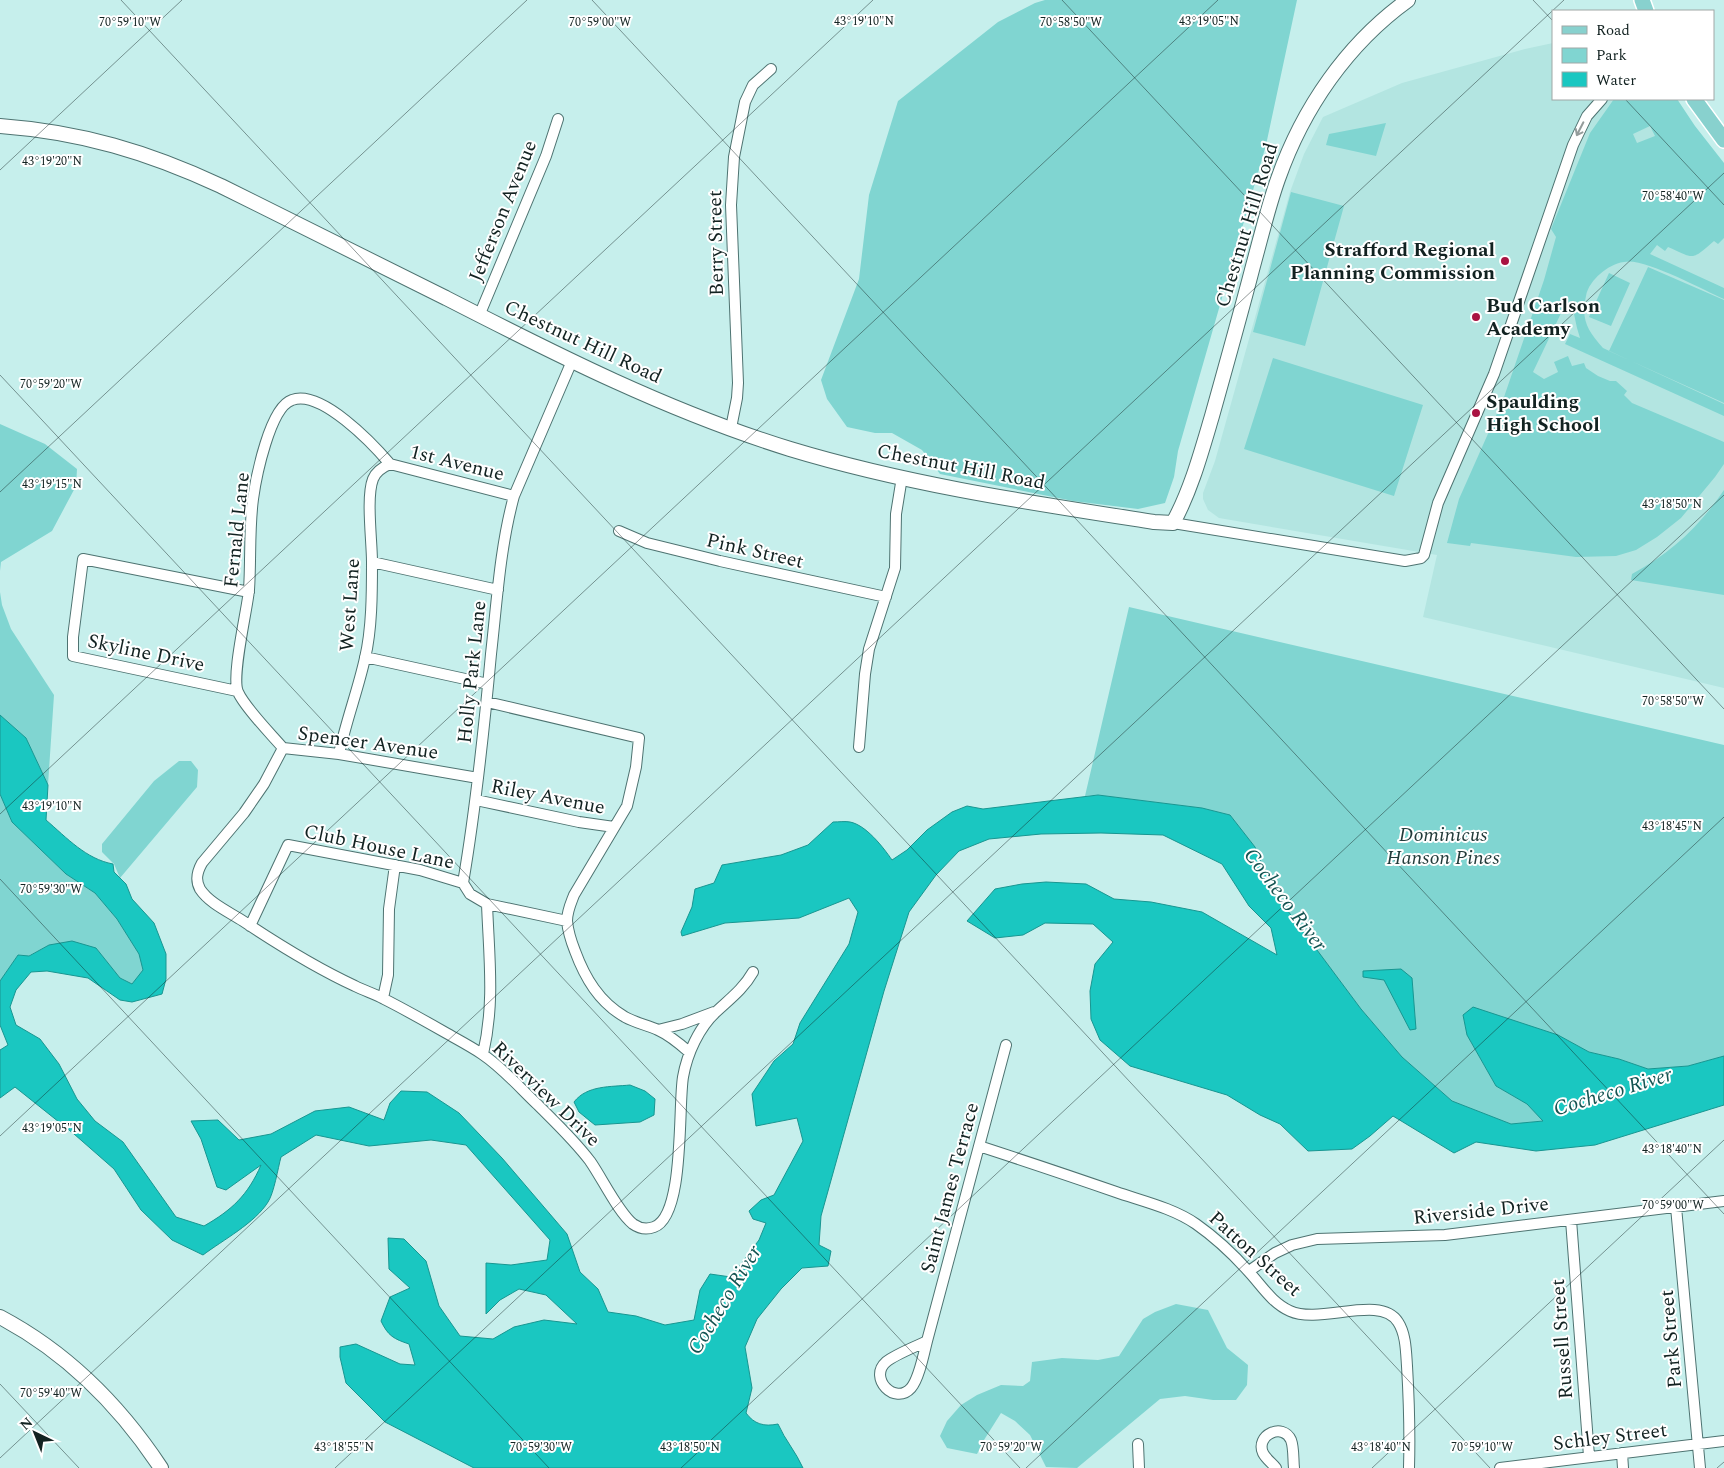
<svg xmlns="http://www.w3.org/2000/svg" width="1724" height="1468" font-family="Spectral,serif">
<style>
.built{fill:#b3e5e1}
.green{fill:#80d5d1;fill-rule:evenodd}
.water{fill:#1ac7c1;stroke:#189691}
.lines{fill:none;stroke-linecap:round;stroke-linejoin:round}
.street-casing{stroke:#4e7371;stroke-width:12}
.secondary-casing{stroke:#4e7371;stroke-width:16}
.primary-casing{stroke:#fff;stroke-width:18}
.street{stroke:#fff;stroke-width:10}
.secondary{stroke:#fff;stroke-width:14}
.primary{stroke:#88d1ce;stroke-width:15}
.oneway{stroke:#949c9b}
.ticks{fill:none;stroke:#122221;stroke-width:1;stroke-opacity:0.45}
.poi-dot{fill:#a91342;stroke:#fff;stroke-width:2}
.labels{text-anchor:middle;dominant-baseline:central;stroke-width:4;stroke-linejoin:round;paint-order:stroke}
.street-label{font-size:20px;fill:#122221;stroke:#fff}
.poi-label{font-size:20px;font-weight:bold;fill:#122221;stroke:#fff;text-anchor:start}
.park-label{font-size:20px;font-style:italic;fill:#223b3a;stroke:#fff}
.water-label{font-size:21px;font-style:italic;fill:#145452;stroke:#fff}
.ticks-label{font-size:12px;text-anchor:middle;fill:#122221;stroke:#fff;stroke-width:4;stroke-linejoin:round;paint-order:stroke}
</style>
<rect width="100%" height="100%" fill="#c6efec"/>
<path class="built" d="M1553 43V99H1677L1692 123 1724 164V688L1423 617 1437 555 1219 518 1208 510 1203 499V493L1215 461 1290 192 1304 154 1323 117 1402 83 1525 49Z"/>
<path class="green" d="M1045 0H1297L1266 145 1178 451 1174 477 1165 503 1138 509 1073 501 940 474 922 450 892 433H875L847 427 827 399 821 380 859 279 869 195 898 101 998 22 1035 3Z
M1614 99H1677L1695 126 1724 163V238L1718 244 1714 241C1691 261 1695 259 1668 247L1665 251 1657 245 1650 254 1724 288V299C1703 290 1643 257 1624 262 1615 263 1607 268 1600 274 1594 279 1587 288 1586 296 1581 320 1587 330 1603 348L1724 404V416L1565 344 1570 334 1580 338 1577 328 1574 314 1563 309 1533 372 1544 379 1558 372 1554 362 1568 356 1572 366 1584 363 1586 368 1598 376 1610 381H1616L1627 391 1624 395 1632 403 1724 442V464L1715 477 1681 518 1657 537 1636 550 1616 556 1576 557 1471 543 1470 546 1447 543 1459 499 1503 400 1544 280 1556 237 1551 229 1590 133ZM1650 126 1655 136 1637 143 1633 134Z
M1386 123 1376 156 1326 145 1329 134Z
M1291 192 1344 206 1305 346 1253 332Z
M1648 267 1724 300V403L1609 351Z
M1609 273 1630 283 1611 326 1589 317Z
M1273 358 1423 405 1394 496 1244 449Z
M0 424 45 444 77 469 76 486 52 531 1 562 0 571Z
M1724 490V595L1631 580 1632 574C1671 553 1699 527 1724 490Z
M0 592 2 605 11 629 54 695 48 785 26 738 0 715Z
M1129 607 1724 745V1056L1688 1066 1648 1069 1619 1059 1589 1052 1558 1035H1467L1496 1086 1527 1104 1544 1121 1511 1124 1452 1101 1402 1057 1361 1009 1273 891 1255 847 1230 815 1202 808 1098 795 1085 796Z
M179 761H191L198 770 197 787 120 878 114 864 102 852V844L154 781Z
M0 794 12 822 66 874 95 893 117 919 140 955 143 970 133 985 120 978 96 948 49 945 28 956 18 955 0 981Z
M1176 1304 1208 1310 1227 1348 1248 1365 1247 1385 1236 1400H1213L1185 1396 1160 1399 1077 1468 1046 1467 1030 1435 1015 1421 1001 1413 984 1440 977 1454 947 1448 940 1436 947 1421 961 1405 977 1395 1001 1385 1023 1386 1030 1381 1032 1362 1062 1358 1098 1360 1119 1356 1143 1319 1155 1312Z"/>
<path class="water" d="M0 715 26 738 48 785 46 820C67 838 86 859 113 864L114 872 126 884 132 899 154 923 166 954V979L162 994 132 1002 120 1000 88 978 47 971 31 972 16 990 10 1007 16 1025 40 1039 59 1064 77 1099 95 1121 123 1142 176 1217 204 1226C232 1210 248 1195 261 1165L226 1190 217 1187 201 1139 191 1121 218 1120 239 1140 271 1134 315 1111 349 1107 384 1120 390 1103 401 1091 427 1092 459 1113 502 1158 567 1234 580 1272 598 1289 608 1312 636 1316 665 1325 694 1320 700 1290 710 1274 731 1277 759 1240 766 1223 753 1219 749 1211 761 1200 774 1195 803 1141 797 1118 756 1126 752 1094 774 1061 793 1044 800 1023 849 944 858 912 849 898 799 918 725 923 682 936 681 932 692 907 695 889 714 883 722 865 781 855 808 845 833 822C839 822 845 821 850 822 866 825 883 847 892 860L907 850 927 830 952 812 967 806 983 809 1098 795 1202 808 1230 815 1255 847 1273 891 1361 1009 1402 1057 1452 1101 1511 1124 1543 1121 1527 1104 1496 1086 1467 1035 1463 1015 1473 1007 1558 1035 1589 1052 1619 1059 1648 1069 1688 1066 1724 1056V1105L1595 1145 1536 1151 1476 1142 1454 1153 1393 1116 1370 1136 1352 1149 1308 1151 1280 1124 1260 1115 1227 1095 1130 1066 1100 1040 1091 1019 1090 991 1095 964 1113 942 1093 924 1045 923 1023 935 995 938 967 921 995 889 1022 884 1046 882 1086 884 1114 899 1151 902 1202 912 1277 955 1271 928 1249 906 1222 864 1163 835 1101 833 1041 834 989 839 959 851 936 875 909 912 884 991 821 1216 819 1245 831 1251 828 1266 802 1268 781 1289 757 1319 745 1347 752 1388 746 1413C754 1424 764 1427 778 1424 785 1440 796 1452 803 1468H474L385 1422 346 1383 340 1357V1347L356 1344 400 1364 415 1365 409 1344C394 1339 388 1336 381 1321L390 1297 410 1288 389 1269 388 1238 404 1239 426 1261 439 1306 460 1336 493 1339 514 1327 544 1320 577 1324 546 1295 519 1289 500 1300 486 1314V1263L511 1265 547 1260 550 1240 466 1145 431 1140 369 1146 316 1135 281 1157C278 1168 274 1193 268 1202 255 1223 223 1240 203 1255L172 1240 141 1210 114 1169 74 1134 15 1087 0 1098V1050L8 1045 0 1025V981L18 955 29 956 49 945 72 941 96 948 120 978 132 984 143 970 139 954 117 919 95 893 66 874 12 822 0 794Z
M1401 969 1412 978 1416 1029 1410 1030 1384 980 1363 977V971Z
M630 1085 645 1091 655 1099 654 1115 640 1122 595 1125 579 1112 574 1102C587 1085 611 1087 630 1085Z"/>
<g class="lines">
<defs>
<path id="street" d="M479 316 546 156 558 119
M731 428 737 398 738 383 731 205 734 157 745 102 753 85 771 69
M390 464 514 496
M1173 523 1405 561 1421 558 1424 555 1438 503 1494 374 1573 145 1587 116 1602 99
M619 531 647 543 720 561 886 597
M372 562 498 590
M365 657 488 684
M237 691 73 656V637L83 559 249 592
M487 702 639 738 636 767 627 806 574 895C571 903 567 911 567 921 568 931 571 941 575 951 585 978 599 1002 625 1017 636 1023 647 1025 658 1030 669 1035 680 1044 689 1052
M859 747 865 674 869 649 895 568 896 514 902 477
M283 748 264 784 244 813 202 863C197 872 195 880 200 889 209 903 229 912 243 921 279 945 316 968 355 986 365 991 375 994 384 999 408 1011 432 1025 455 1038 464 1043 473 1048 482 1054 503 1068 520 1088 538 1105 556 1123 575 1141 590 1161 602 1178 618 1212 633 1224 640 1229 646 1230 654 1227 685 1216 678 1107 683 1077 687 1054 699 1027 717 1011 731 998 744 988 753 972
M283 748C271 734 245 708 238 692 231 677 247 611 249 590 251 560 249 529 253 499 256 477 270 407 292 400 321 389 373 444 390 464
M283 748 339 754 478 778
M339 754C346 721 358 690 365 658 372 629 372 592 372 562 372 541 366 497 373 479 376 471 383 467 390 464
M476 800 579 822 614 827
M567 921 487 904 470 894 463 883C476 807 484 730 491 654 497 601 500 547 514 496L572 361
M250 926 288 845 420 870 463 883
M383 998 388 975 389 909 395 865
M658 1030 682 1024 714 1012
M483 1054C495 1003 489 957 487 904
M979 1146C1025 1161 1070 1176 1116 1192 1142 1201 1173 1208 1196 1224 1216 1238 1233 1254 1249 1272 1262 1286 1272 1303 1290 1311 1320 1325 1380 1294 1398 1322 1406 1334 1406 1352 1407 1366 1409 1400 1410 1434 1409 1468
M1676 1207 1700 1468
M1571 1220 1589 1456
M1249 1271 1275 1253 1292 1245 1317 1239 1445 1235 1724 1201
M927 1341C915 1347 896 1354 886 1362 868 1378 895 1406 911 1388 919 1379 924 1353 927 1341L1006 1045
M1138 1444 1139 1468
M1622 1453 1623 1468
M1276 1468C1272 1463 1266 1459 1263 1453 1255 1435 1283 1422 1291 1440 1294 1448 1293 1459 1294 1468
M1500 1468 1724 1441"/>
<path id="secondary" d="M0 126C81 132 148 152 221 186 296 224 371 261 446 298 557 355 670 412 790 449 909 485 1032 503 1154 522L1173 523C1191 490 1201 453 1212 416 1226 366 1240 316 1253 266 1261 237 1268 207 1278 179 1303 108 1347 44 1408 0
M0 1317C66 1352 120 1406 161 1468"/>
<path id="primary" d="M1642 0 1646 11
M1694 99 1724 140"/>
</defs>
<use href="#street" class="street-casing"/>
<use href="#secondary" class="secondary-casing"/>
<use href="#primary" class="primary-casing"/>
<use href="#street" class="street"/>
<use href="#secondary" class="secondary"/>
<use href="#primary" class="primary"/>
</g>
<defs><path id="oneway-shaft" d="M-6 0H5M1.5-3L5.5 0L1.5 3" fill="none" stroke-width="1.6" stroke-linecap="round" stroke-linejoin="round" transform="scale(1.25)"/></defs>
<use class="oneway" href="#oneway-shaft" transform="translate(1580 129) rotate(117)"/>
<path class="ticks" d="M121 0 1490 1468M592 0 1724 1214M1062 0 1724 709M1533 0 1553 21M1625 99 1724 205M0 170 182 0M0 375 1020 1468M0 492 527 0M0 814 873 0M0 879 549 1468M0 1136 1218 0M0 1384 79 1468M0 1458 1564 0M335 1468 1724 173M681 1468 1724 495M1026 1468 1724 817M1372 1468 1724 1140M1717 1468 1724 1462"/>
<g class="poi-dot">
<circle cx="1505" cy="261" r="5"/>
<circle cx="1476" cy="317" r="5"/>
<circle cx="1476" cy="413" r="5"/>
</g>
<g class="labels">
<g class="street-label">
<text transform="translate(503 211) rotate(-68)">Jefferson Avenue</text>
<text transform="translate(1247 225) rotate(-73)">Chestnut Hill Road</text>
<text transform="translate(716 243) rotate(-91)">Berry Street</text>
<text transform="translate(583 342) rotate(25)">Chestnut Hill Road</text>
<text transform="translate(457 463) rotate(14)">1st Avenue</text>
<text transform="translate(961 467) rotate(11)">Chestnut Hill Road</text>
<text transform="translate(237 530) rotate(-84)">Fernald Lane</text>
<text transform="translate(755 551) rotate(13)">Pink Street</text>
<text transform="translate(350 605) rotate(-86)">West Lane</text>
<text transform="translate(146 653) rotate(12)">Skyline Drive</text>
<text transform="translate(472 672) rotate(-84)">Holly Park Lane</text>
<text transform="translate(368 743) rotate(8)">Spencer Avenue</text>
<text transform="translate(548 797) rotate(11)">Riley Avenue</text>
<text transform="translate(379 847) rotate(12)">Club House Lane</text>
<text transform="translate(546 1094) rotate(44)">Riverview Drive</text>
<text transform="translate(950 1188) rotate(-75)">Saint James Terrace</text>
<text transform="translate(1481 1211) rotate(-6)">Riverside Drive</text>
<text transform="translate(1255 1254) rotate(42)">Patton Street</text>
<text transform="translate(1562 1339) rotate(-94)">Russell Street</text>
<text transform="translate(1671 1339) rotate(-95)">Park Street</text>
<text transform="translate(1610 1437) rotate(-7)">Schley Street</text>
</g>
<g class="poi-label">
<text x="1495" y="250" text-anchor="end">Strafford Regional<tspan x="1495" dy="23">Planning Commission</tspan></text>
<text x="1486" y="306">Bud Carlson<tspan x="1486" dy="23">Academy</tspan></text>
<text x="1486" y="402">Spaulding<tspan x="1486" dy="23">High School</tspan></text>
</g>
<g class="park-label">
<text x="1443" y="835">Dominicus<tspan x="1443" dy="23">Hanson Pines</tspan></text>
</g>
<g class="water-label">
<text transform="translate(1285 900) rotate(53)">Cocheco River</text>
<text transform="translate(1613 1092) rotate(-17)">Cocheco River</text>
<text transform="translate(725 1300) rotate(-59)">Cocheco River</text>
</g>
</g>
<g class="ticks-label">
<text x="864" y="25">43°19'10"N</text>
<text x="1209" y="25">43°19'05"N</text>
<text x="130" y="26">70°59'10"W</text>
<text x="600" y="26">70°59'00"W</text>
<text x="1071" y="26">70°58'50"W</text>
<text x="52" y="165">43°19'20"N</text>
<text x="1673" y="200">70°58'40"W</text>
<text x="51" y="388">70°59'20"W</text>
<text x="52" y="488">43°19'15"N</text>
<text x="1672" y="508">43°18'50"N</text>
<text x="1673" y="705">70°58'50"W</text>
<text x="52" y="810">43°19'10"N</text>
<text x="1672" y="830">43°18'45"N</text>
<text x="51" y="893">70°59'30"W</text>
<text x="52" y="1132">43°19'05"N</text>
<text x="1672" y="1153">43°18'40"N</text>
<text x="1673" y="1209">70°59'00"W</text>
<text x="51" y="1397">70°59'40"W</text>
<text x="541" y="1451">70°59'30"W</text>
<text x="1011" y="1451">70°59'20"W</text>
<text x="1482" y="1451">70°59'10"W</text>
<text x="344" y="1451">43°18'55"N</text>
<text x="690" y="1451">43°18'50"N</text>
<text x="1381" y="1451">43°18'40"N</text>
</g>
<rect x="1552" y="10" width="162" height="90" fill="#ffffff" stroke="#a0a7a6"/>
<rect x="1562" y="26" width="25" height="8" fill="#88d1ce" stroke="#a0a7a6"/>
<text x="1596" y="35" font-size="15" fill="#122221">Road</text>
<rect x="1562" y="48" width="25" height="15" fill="#80d5d1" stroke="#a0a7a6"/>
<text x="1596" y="60" font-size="15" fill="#122221">Park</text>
<rect x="1562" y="72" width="25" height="15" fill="#1ac7c1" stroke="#a0a7a6"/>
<text x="1596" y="85" font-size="15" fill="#122221">Water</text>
<g transform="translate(35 1433) rotate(317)" stroke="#ffffff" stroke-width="4" paint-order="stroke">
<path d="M0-4L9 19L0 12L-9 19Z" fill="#122221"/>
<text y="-8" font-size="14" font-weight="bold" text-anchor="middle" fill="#122221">N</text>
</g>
</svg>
